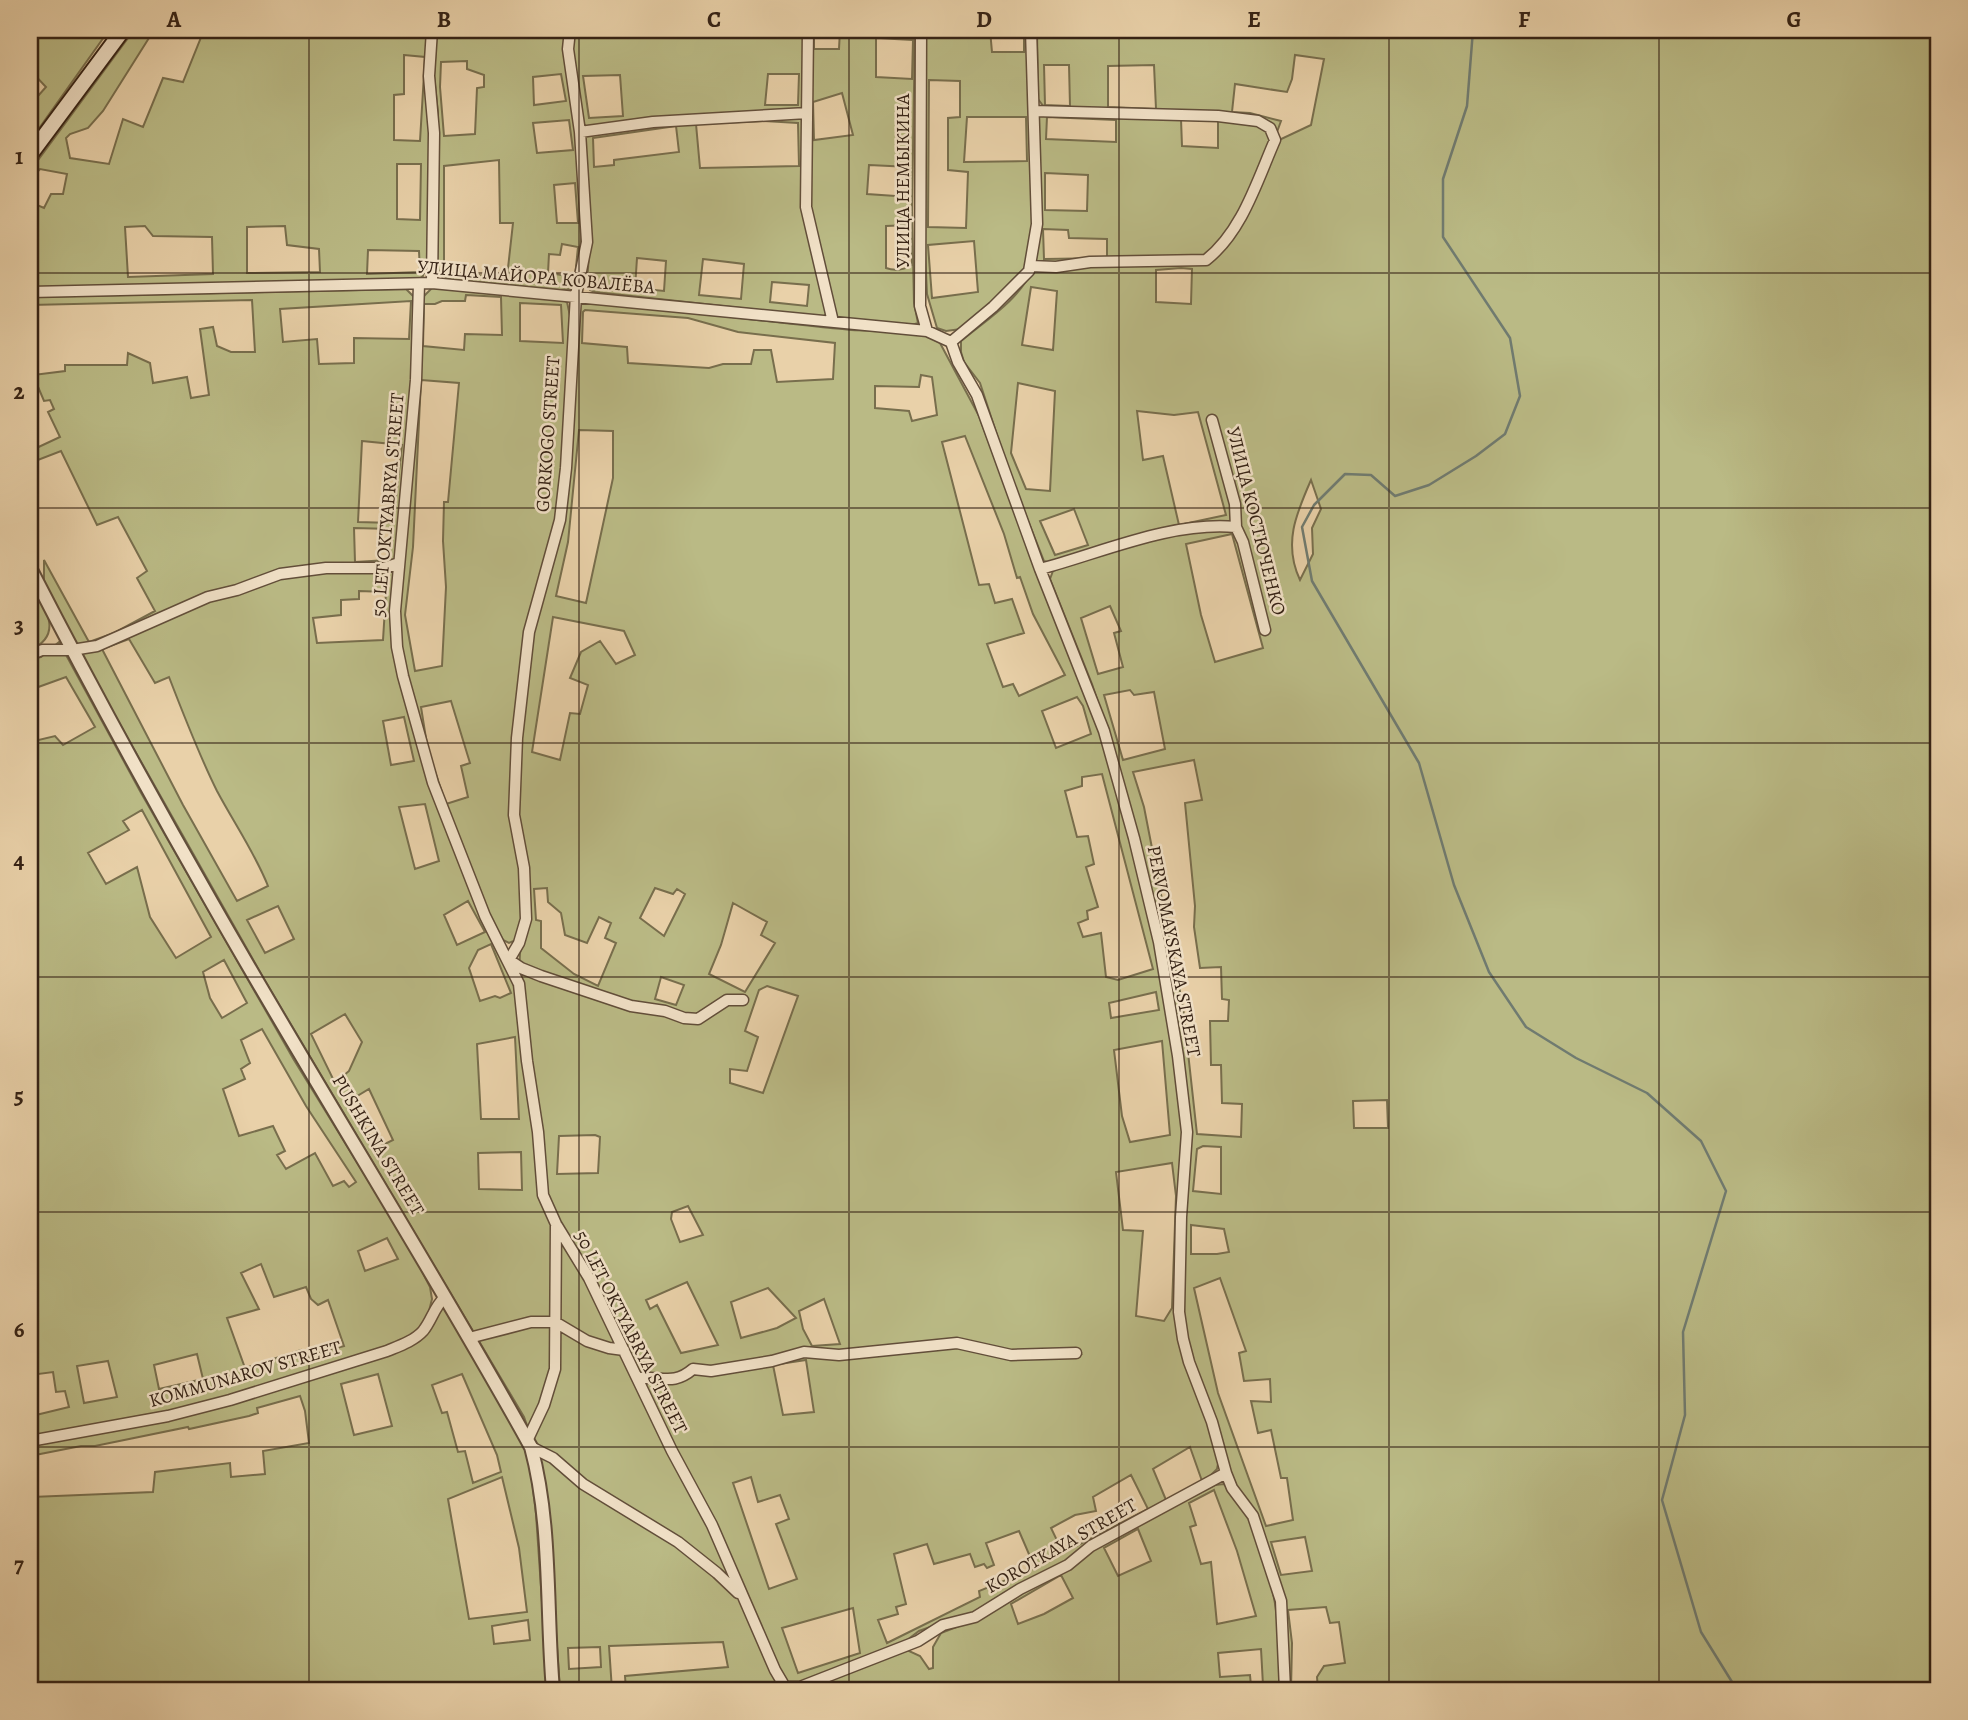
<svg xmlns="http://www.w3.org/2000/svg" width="1968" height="1720" font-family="Alegreya,serif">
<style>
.green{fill:#baba85;stroke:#786e4d;stroke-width:2;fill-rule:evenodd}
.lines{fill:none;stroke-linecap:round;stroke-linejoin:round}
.stream{stroke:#707b70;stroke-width:2.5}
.minor-casing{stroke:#624e3a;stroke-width:13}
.tertiary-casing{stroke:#624e3a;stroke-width:16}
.secondary-casing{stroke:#352215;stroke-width:18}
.minor{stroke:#f1e1c7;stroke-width:10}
.tertiary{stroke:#f1e1c7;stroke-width:12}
.secondary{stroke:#f1e1c7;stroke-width:14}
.grid{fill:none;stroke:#352215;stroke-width:2;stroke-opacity:0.55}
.labels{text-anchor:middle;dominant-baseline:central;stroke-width:5;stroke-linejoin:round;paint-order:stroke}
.street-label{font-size:19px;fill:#352215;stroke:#f1e1c7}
.neatline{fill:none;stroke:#352215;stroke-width:2.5}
.grid-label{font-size:23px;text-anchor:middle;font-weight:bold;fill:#352215}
</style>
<rect width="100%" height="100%" fill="#e9d1a9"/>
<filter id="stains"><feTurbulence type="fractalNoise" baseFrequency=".00286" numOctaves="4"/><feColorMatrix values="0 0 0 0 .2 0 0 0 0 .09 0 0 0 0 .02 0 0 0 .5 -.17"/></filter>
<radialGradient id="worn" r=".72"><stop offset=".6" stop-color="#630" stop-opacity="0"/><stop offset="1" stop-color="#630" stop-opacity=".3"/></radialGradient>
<path class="green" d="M30 30H109L30 141V105L46 87 30 70Z
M134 30H154L103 111 88 128 70 134 66 138 70 158 109 164 123 119 143 127 163 78 183 82 204 30H429V210L427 262 423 276 417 281 30 289V202L44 208 51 194H63L67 174 40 169 30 180V171ZM404 55 425 57 420 141 394 140V95L404 94ZM397 164H421L420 220 397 219ZM145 226 153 236 212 237 213 274 128 277 125 227ZM285 226 287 245 319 249 320 272 247 273V227ZM368 250 419 251 420 272 367 274Z
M437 30H567C562 69 573 109 578 148 584 192 583 238 577 282L571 289 560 290 450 280C435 272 437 265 435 249L438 113 434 75ZM467 61V69L484 75V87L477 88 475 134 444 136 440 87 441 62ZM561 74 566 101 534 105 533 77ZM569 120 573 150 537 153 533 123ZM499 160 500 223H513L507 277 444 273V166ZM575 183 578 223H557L554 185ZM562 244 578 247 575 277 548 273 549 254 560 255Z
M573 30H806L804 111 582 130 570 52ZM768 74H799L798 105H765ZM620 75 623 116 589 118 583 76Z
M810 30H814V49H839L840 30H915L912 211 914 303 918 323 912 325 841 319 835 315 810 204ZM876 38 913 40 912 79 876 77ZM842 93 853 135 814 140 813 102ZM869 165 910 167V197L867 194ZM911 225 912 265C905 270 894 271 886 268V226Z
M925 30H929L930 32 990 30 992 52H1024V30H1029L1033 241 1029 263 1023 274 961 329 946 331 937 328 927 294 924 230ZM929 80 960 81V117L948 118V170L968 172 966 228 928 227ZM967 117H1026L1027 161 964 162ZM974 241 978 292 932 298 928 245Z
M1037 30H1043L1044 38 1088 35V30H1938V1690H1318L1317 1677 1324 1666 1345 1663 1339 1622 1330 1623 1326 1607 1288 1610 1292 1643 1291 1690H1286L1283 1601 1271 1563 1233 1487 1184 1336 1185 1080 1115 754 1092 684 1050 579 1053 571 1060 568C1088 560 1217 513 1235 536 1247 551 1257 614 1261 634L1269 633 1238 526C1202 513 1090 552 1049 563L1044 561 1011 478 980 383 964 362 961 352V341C986 320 1019 300 1032 270L1090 264 1206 262 1215 258 1226 246 1279 140 1311 125 1324 59 1295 55 1292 79 1287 92 1235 84 1232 112 1250 113 1281 121 1277 132 1273 125 1044 107 1038 99ZM1044 65H1069L1070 106 1045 105ZM1154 65 1156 109 1108 107V66ZM1181 268 1192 269 1191 304 1156 302V270ZM1031 287 1057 291 1053 350 1022 345ZM1018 383 1055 391 1050 491 1026 489 1011 453ZM1137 411 1174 415 1198 412 1226 515 1179 525 1163 456 1143 460ZM1311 480 1321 509 1312 528 1313 554 1300 580C1283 544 1296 514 1311 480ZM1074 509 1088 545 1055 555 1040 521ZM1232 534 1263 648 1215 662 1201 615 1186 544ZM1110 606 1121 631 1114 633 1123 667 1098 674 1081 618ZM1130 690 1134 695 1154 692 1165 749 1123 760 1104 695ZM1194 760 1202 800 1185 803 1195 906 1194 927 1200 968 1221 967 1222 999 1229 1000 1228 1021H1210L1211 1065H1221L1222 1103 1242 1104 1241 1137 1197 1134 1183 1007 1144 807 1133 772ZM1387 1100 1388 1128H1354L1353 1101ZM1203 1146 1221 1147V1194L1193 1191 1197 1149ZM1191 1225 1224 1229 1229 1252 1217 1254H1191ZM1220 1278 1246 1351 1239 1353 1244 1381 1270 1379 1271 1402 1251 1401 1258 1433 1271 1430 1281 1478H1287L1293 1520 1266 1526 1218 1393 1194 1288ZM1305 1537 1312 1571 1281 1575 1271 1542Z
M1039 114 1194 117 1242 120 1266 127 1272 139C1256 179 1242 234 1205 258L1089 261 1054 265 1033 264 1040 209 1038 130ZM1047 117 1116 120V142L1046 139ZM1181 119 1218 120V148L1182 146ZM1045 173 1088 175 1087 211 1045 210ZM1043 229 1068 230 1069 238 1107 239V258L1044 259Z
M804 115V188L830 316 823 317 595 292 590 290 587 282 589 255 583 135 653 124ZM764 121 798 123 799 166 700 168 696 124ZM676 126 679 152 614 160V165L594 167 593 138ZM637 258 666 261 664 291 635 288ZM703 259 744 264 741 299 699 295ZM772 282 809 285 807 306 770 302Z
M432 288 561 299 567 302 570 316 564 468 556 523 527 632 515 742 512 813 523 879 522 917 516 940 509 943 503 940 487 911 433 779 415 719 400 652V580L418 389 419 315 422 298ZM466 295 501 297 502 335 465 334 464 350 423 346 424 304H435L442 301H465ZM520 303 561 305 563 343 520 341ZM421 380 459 383 448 502H444L443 541 446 587 442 666 415 671 405 615 413 547ZM451 701 470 763 461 766 468 797 446 804 428 751 421 707Z
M406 289 415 298 412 384 396 560 384 565 278 573 95 644 76 647 44 582V560L89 642 114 633 155 611 137 578 147 571 118 517 97 525 61 451 30 463V451L60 437 48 412 54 409 50 400 44 401 33 375 65 371V365H127L128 353 150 363 153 383 187 377 191 398 209 395 200 329 213 327 217 346 231 352H255L252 300 30 305V297ZM411 301 409 339 354 338V363L319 364 317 339 283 342 280 309ZM362 441 402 445 393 523 358 522ZM354 528 392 529 388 560 355 562Z
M583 300C673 309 762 322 851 330 880 332 915 326 940 343L979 416 1040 580 1069 653 1080 675 1104 746 1150 915 1166 999 1183 1134 1177 1246 1178 1337 1211 1427 1219 1459 1217 1469 1205 1481 1088 1544 1067 1562 1031 1579 979 1610 919 1631 902 1644 803 1682 805 1690 907 1650 920 1656 929 1669 933 1668V1647L941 1633 977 1619 1022 1591 1069 1568 1096 1546 1215 1485 1224 1484C1251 1510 1267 1561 1274 1598 1280 1627 1278 1660 1280 1690H626L625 1676 728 1667 723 1642 609 1646 612 1690H560L550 1546 541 1465 524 1417 264 979 79 652 162 621 210 598 240 590 282 575 326 569H385L395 566 393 640 405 701 428 779 470 886 510 968 515 991 528 1083 541 1196 549 1217 557 1216 546 1193 540 1125 519 975 520 953 528 916V888L518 809 519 736 531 633 562 520 568 468 578 304ZM585 310 688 318 738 332 835 343 833 379 777 382 771 350H754L751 364H723L709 368 628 363 627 347 582 343 583 312ZM921 375 932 377 937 415 912 421 909 411 875 408V386L919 387ZM579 430 613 431V478L586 603 556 596 568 542ZM965 436 1004 534 1017 578 1020 577 1033 614 1065 675 1019 696 1013 684 1003 687 987 644 1024 633 1012 599 995 603 989 584 979 585 942 442ZM359 591 386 592 383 640 317 643 313 618 341 615V600L359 599ZM553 617 624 631 635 655 616 664 600 641 581 652 570 678 588 685 580 714 570 713 560 760 532 752ZM129 639 155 683 169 677C184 716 199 755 217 791 234 823 255 853 268 886L237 901 183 805 102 649ZM1077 697 1083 706 1091 734 1056 748 1042 711ZM404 717 414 761 391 765 383 721ZM1102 774 1153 969 1118 980 1106 977 1101 933 1083 937 1078 923 1088 919 1087 911 1098 907 1086 867 1094 864 1088 836 1077 837 1065 791 1082 786V777ZM425 804 439 861 415 869 399 807ZM547 888 548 902 561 913 565 935 587 943 599 917 611 923 605 938 616 943 598 986 574 974 541 948V921L536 920 534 889ZM655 888 673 894 677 889 685 894 664 936 640 918ZM468 901 485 932 457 945 444 915ZM733 903 767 922 761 935 775 943 745 992 709 974 721 945ZM278 906 294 939 265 953 247 920ZM491 944 511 993 500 998 495 996 480 1001 469 968 478 950ZM661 977 684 985 676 1005 655 999ZM767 986 798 996 763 1093 730 1083V1069L747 1071 758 1037 745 1031 759 990ZM1156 992 1159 1010 1111 1018 1109 1003ZM345 1014 362 1042 349 1071 335 1083 311 1034ZM515 1037 519 1119H481L477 1044ZM1162 1041 1170 1135 1130 1142 1122 1116 1114 1050ZM369 1089 393 1140 377 1148 349 1101ZM595 1135 600 1137 598 1173 557 1174 559 1136ZM521 1152 522 1190 479 1189 478 1153ZM1172 1163 1176 1196 1172 1308 1164 1321 1136 1316 1143 1231 1123 1230 1116 1172ZM688 1206 703 1235 680 1242 671 1219 672 1212ZM687 1282 718 1345 681 1353 657 1305 650 1309 646 1300ZM768 1288 796 1318 777 1328 741 1338 731 1302ZM824 1299 840 1344 812 1346 803 1329 799 1311ZM957 1342C976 1346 997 1353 1018 1353 1039 1353 1058 1348 1079 1351L1081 1354 1011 1356 957 1344 903 1348 855 1356 837 1357 804 1353 709 1373H691L690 1369H710L771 1359 804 1350 838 1354 902 1345ZM806 1360 814 1412 783 1415 773 1365ZM1190 1447 1202 1481 1166 1500 1153 1469ZM1131 1475 1148 1509 1063 1553 1051 1528 1075 1515 1096 1511 1093 1497ZM751 1477 758 1502 780 1495 789 1519 776 1524 797 1579 769 1589 733 1483ZM1214 1490 1237 1551 1256 1616 1217 1624 1211 1562 1201 1564 1190 1527 1196 1525 1189 1503ZM1138 1529 1151 1561 1118 1576 1104 1548ZM1019 1531 1035 1568 979 1591 980 1597 887 1643 878 1620 898 1614 896 1607 906 1604 894 1554 927 1544 934 1564 970 1554 975 1567 984 1564 987 1568 994 1565 986 1543ZM1061 1575 1073 1598 1044 1614 1018 1624 1011 1604ZM853 1608 860 1653 798 1673 782 1628ZM600 1647 601 1667 569 1669 568 1648ZM1261 1649 1263 1685 1251 1686 1250 1675 1220 1677 1218 1653Z
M30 579C42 604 67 634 30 650Z
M59 642 140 791 294 1060 411 1250 430 1287 432 1299 428 1315 421 1328 408 1339 289 1380 167 1414 30 1438V742L55 736 63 745 95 727 66 677 30 690V659L41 657ZM142 810 211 937 176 958 150 917 137 867 106 884 88 853 129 830 123 821ZM224 960 247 1003 222 1018 210 998 203 972ZM262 1029 306 1106 356 1182 349 1187 344 1181 333 1186 315 1153 286 1169 277 1155 285 1151 273 1126 239 1136 223 1089 245 1079 241 1069 250 1063 241 1040ZM387 1238 398 1259 365 1271 358 1251ZM261 1264 274 1297 306 1287 311 1299 318 1305 328 1300 344 1346 303 1357 301 1350 245 1368 227 1318 259 1309 241 1273ZM197 1354 203 1379 159 1389 154 1365ZM108 1361 117 1397 84 1403 77 1366ZM53 1372 56 1392 65 1391 69 1407 36 1415 30 1375Z
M440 1308H446L522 1442 530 1464 536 1514 548 1690H30V1489L32 1497 153 1492 155 1472 230 1463 231 1477 265 1474 263 1451 309 1443 305 1411 300 1396 257 1408 258 1413 249 1416 189 1429 188 1427 95 1446H81L30 1456V1446L165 1420 407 1346ZM378 1374 392 1426 354 1435 341 1384ZM462 1374 497 1455 501 1472 473 1483 465 1451 458 1452 447 1412 442 1413 432 1385ZM502 1477 519 1548 527 1612 469 1619 448 1499ZM528 1620 530 1640 494 1644 492 1626Z"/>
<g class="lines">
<path class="stream" d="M1473 30 1467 106 1443 179V237L1510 338 1520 396 1505 434 1476 456 1429 485 1395 496 1371 475 1345 474 1314 505 1302 527 1312 581 1419 763 1454 885 1489 972 1526 1027 1576 1058 1647 1093 1701 1141 1726 1191 1683 1332 1685 1415 1662 1500 1701 1632 1737 1690"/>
<defs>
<path id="minor" d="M570 30 568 49 580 132 587 242 576 295 566 468 560 520 529 632 517 738 514 815 524 868 526 919 519 943 509 960 521 968 541 976 631 1006 665 1011 684 1018 698 1019 727 1000H743
M808 30 806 207 833 322
M921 30 920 306 927 331
M1031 30 1037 224 1029 271 993 307 951 342 958 362 977 395 1040 569 1104 731 1134 838 1159 942 1178 1056 1187 1132 1181 1217 1179 1312 1183 1339 1189 1362 1212 1422 1226 1473 1232 1488 1253 1516 1281 1601 1285 1690
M580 132 653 122 807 113
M1030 266 1056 267 1090 262 1206 260C1242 232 1257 181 1275 140L1270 128 1258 121 1218 116 1034 111
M432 283 434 133 429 76 432 30
M419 284 416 380 395 611 397 647 403 676 433 783 485 916 519 984 527 1061 538 1132 543 1195 556 1224 589 1278 672 1451 712 1525 775 1670 785 1687H794L799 1690
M30 292 432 283 927 331 951 342
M1212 420 1235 504 1236 527 1243 542 1265 630
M1040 569C1101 553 1171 521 1236 527
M30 655 42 650H72L97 646 208 597 237 590 280 574 326 568H384L399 563
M469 1338 531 1322H555L587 1341 609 1348 624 1350
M638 1378C662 1376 673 1386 693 1369L711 1371 772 1361 804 1352 839 1355 957 1343 1011 1355 1076 1353
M30 1441 168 1416 230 1400 387 1351C399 1346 414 1341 423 1331 432 1320 434 1307 445 1297
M527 1441 544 1405 555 1369 556 1224
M531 1447 553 1458 583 1484 678 1542 717 1573 738 1593
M794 1687H800L918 1641 943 1625 975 1617 1020 1589 1068 1565 1091 1546 1226 1473"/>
<path id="tertiary" d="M30 568C88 681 149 793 212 903 316 1086 429 1263 531 1447 552 1524 546 1611 553 1690"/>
<path id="secondary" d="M30 155 123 30"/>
</defs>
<use href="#minor" class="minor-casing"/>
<use href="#tertiary" class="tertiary-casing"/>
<use href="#secondary" class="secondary-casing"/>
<use href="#minor" class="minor"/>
<use href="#tertiary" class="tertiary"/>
<use href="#secondary" class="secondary"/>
</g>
<path class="grid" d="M309 30V1690M579 30V1690M849 30V1690M1119 30V1690M1389 30V1690M1659 30V1690M30 273H1938M30 508H1938M30 743H1938M30 977H1938M30 1212H1938M30 1447H1938"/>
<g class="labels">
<g class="street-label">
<text transform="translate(903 181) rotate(-90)">УЛИЦА НЕМЫКИНА</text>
<text transform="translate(536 277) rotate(5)">УЛИЦА МАЙОРА КОВАЛЁВА</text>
<text transform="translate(548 434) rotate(-86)">GORKOGO STREET</text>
<text transform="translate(388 505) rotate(-85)">50 LET OKTYABRYA STREET</text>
<text transform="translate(1256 521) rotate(76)">УЛИЦА КОСТЮЧЕНКО</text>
<text transform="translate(1174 951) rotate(79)">PERVOMAYSKAYA STREET</text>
<text transform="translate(378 1145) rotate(59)">PUSHKINA STREET</text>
<text transform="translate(631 1332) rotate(63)">50 LET OKTYABRYA STREET</text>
<text transform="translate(245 1374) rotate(-16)">KOMMUNAROV STREET</text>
<text transform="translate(1061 1546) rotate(-30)">KOROTKAYA STREET</text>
</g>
</g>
<rect width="1968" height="1720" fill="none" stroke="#e9d1a9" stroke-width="77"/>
<rect x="38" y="38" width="1892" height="1644" class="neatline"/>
<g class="grid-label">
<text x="174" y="27">A</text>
<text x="444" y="27">B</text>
<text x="714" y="27">C</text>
<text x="984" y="27">D</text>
<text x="1254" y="27">E</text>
<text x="1524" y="27">F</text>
<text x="1794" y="27">G</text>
<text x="19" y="164">1</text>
<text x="19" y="399">2</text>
<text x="19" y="633">3</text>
<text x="19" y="868">4</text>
<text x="19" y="1103">5</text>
<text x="19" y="1337">6</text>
<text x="19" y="1572">7</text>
</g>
<rect width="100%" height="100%" filter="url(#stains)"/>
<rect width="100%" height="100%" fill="url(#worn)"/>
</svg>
